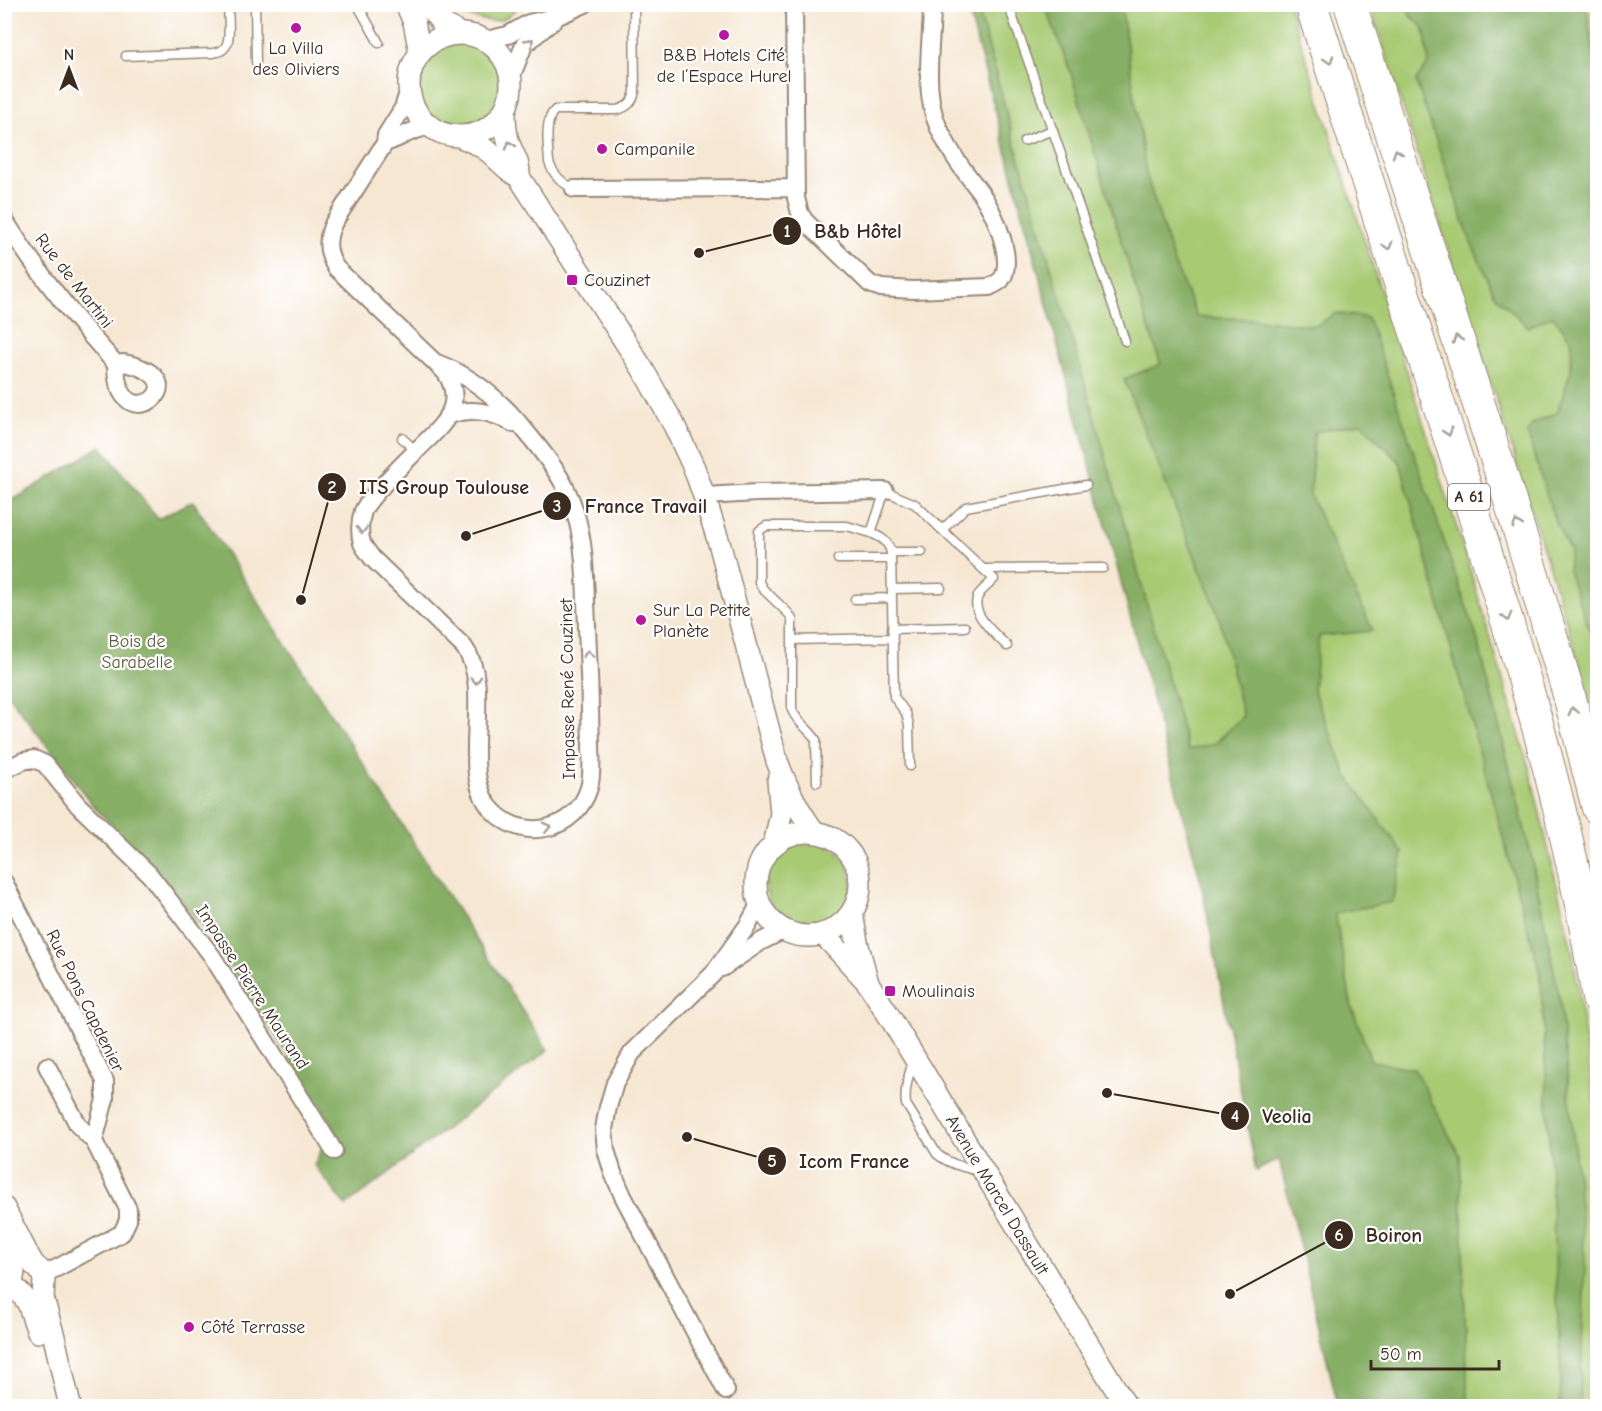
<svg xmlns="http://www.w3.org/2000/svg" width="1602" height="1411" font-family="'Comic Neue',sans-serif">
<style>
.green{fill:#a8ca73;stroke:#727a48;stroke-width:1.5}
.forest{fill:#86ae65;stroke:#606c42;stroke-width:1.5}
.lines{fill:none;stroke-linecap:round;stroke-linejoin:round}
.service-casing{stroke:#988878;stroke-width:11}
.minor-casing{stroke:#988878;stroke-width:20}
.tertiary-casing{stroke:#988878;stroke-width:24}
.motorway-casing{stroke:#988878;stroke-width:34}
.service{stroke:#fff;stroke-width:8}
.minor{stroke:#fff;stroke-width:16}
.tertiary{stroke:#fff;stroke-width:21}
.motorway{stroke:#fff;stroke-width:32}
.oneway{stroke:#a79f9a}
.poi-dot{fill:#b5179e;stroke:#fff;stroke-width:2}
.labels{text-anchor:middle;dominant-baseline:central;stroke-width:4.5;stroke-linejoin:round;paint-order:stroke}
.shield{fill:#fff;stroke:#766a62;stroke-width:1.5}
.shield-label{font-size:16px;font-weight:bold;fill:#3b2a1e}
.poi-label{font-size:18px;fill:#3b2a1e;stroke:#fff;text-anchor:start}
.street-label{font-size:18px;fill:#3b2a1e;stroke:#fff}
.park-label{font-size:18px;fill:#5c5a38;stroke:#fff}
.leader{fill:none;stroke:#3b2a1e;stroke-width:2}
.callout-dot{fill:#3b2a1e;stroke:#fff;stroke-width:2}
.mark-label{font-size:18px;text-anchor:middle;font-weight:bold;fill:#fff}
.callout-label{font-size:20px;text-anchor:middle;font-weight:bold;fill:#3b2a1e;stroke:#fff;stroke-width:4.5;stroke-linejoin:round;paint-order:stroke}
</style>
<rect width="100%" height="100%" fill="#fff"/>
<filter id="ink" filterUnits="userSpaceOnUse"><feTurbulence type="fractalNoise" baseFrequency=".0167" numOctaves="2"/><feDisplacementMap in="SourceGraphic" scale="12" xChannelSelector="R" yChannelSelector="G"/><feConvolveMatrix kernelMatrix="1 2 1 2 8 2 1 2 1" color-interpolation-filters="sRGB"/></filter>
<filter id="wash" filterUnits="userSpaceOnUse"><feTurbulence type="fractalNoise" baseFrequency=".008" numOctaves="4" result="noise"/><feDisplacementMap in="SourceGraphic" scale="24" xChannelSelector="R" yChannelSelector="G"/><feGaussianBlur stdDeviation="1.35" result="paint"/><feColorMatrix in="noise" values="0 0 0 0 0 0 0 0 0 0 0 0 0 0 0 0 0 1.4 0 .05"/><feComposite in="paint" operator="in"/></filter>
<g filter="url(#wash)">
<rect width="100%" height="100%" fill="#f6e7d3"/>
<path class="green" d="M444 5H521C516 9 510 16 503 19 488 25 456 14 444 5Z
M977 5H1045L1071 73 1134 283 1161 365 1124 379 1219 617 1243 716 1216 743 1188 750 1010 126Z
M1121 5H1289L1465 553 1529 767 1573 954 1598 1127 1597 1406H1580L1585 1259 1560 1001 1531 855 1477 638 1336 313 1316 326 1253 319 1197 317 1174 263 1146 174Z
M1370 5H1407L1410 15 1424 28 1429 63 1416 81 1470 239 1495 295 1553 315 1572 341 1571 371 1557 413 1532 424 1555 521 1570 551 1569 571 1590 632 1597 643V729L1583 675 1512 449Z
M1586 5H1597V60L1592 43Z
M418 85a42 42 0 1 1 84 0a42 42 0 1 1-84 0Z
M1361 423 1400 462 1541 976 1561 1378 1560 1406H1468L1460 1156 1414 1069 1371 1061 1351 1005 1335 913 1403 853 1347 776 1313 689 1319 636 1372 631 1310 496 1314 432Z
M766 885a43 43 0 1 1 86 0a43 43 0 1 1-86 0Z"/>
<path class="forest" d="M967 5H977L1010 126 1092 408 1188 750 1216 743 1243 716 1219 617 1124 379 1161 364 1134 283 1071 73 1045 5H1121L1146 174 1174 263 1197 317 1253 319 1316 326 1336 313 1368 318 1477 638 1531 855 1560 1001 1585 1259 1580 1406H1560L1561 1378 1541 976 1400 462 1361 423 1314 432 1310 496 1373 631 1319 636 1313 690 1347 776 1403 853 1392 902 1335 913 1351 1005 1371 1061 1414 1069 1460 1156 1468 1406H1338L1279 1159 1256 1171 1201 882Z
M1407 5H1586L1592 43 1598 60 1597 643 1590 632 1568 571 1570 551 1555 521 1527 433 1532 424 1557 413 1571 371 1572 341 1553 316 1528 327 1495 295 1470 240 1416 81 1429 63 1424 28 1410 15Z
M101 446 158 519 193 501 548 1050 346 1206 314 1165 333 1125 215 944 161 875 94 807 5 691V505Z"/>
</g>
<g filter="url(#ink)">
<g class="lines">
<defs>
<path id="service" d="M255 4 256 62
M357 4 379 43
M1008 4 1061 154 1125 341
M126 56 213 53C219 52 223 51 226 46 231 38 228 15 228 4
M1024 141 1053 130
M574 189C562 183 553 175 549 162 548 148 544 119 555 110H617C628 107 633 102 635 91L634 4
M402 438 416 451
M942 530 966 507 1086 485
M871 533C882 538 887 540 891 552L894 697 906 713 909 725 910 766
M891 552H922
M838 559H891
M983 569 994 579C990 584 984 588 980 593 966 611 995 634 1007 646
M892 589 941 588
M855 599 892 598
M892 629 965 627
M792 640 892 638
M817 782 816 740C810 729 797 723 792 710V619L789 614 763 589 759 582V531L766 526H847L871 533 885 491 915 504 983 569 1103 568
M913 1061C909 1075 904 1089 906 1104L937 1154C949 1164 963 1167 978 1171"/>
<path id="minor" d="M794 4 796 198 800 213 805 221 870 284 881 288 913 290 989 287C993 285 998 283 1001 280 1015 262 996 218 986 201 976 185 964 172 954 156 946 143 938 129 934 115 924 79 932 41 932 4
M486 40 508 35 529 23 558 16 585 4
M512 75 524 45 555 19
M408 93 403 108 386 135 385 143 334 222C326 238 326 252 336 268L445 372C452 382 456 394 452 407 447 423 430 437 418 449 406 461 368 498 363 511 360 520 359 534 362 543 364 548 369 553 372 558L464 647C496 690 455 775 494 812 525 843 576 830 589 788 593 774 591 758 591 743 590 720 590 698 589 675 588 651 587 627 586 602 585 561 583 520 563 483 552 463 538 446 523 428 500 400 472 376 437 363
M385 143C402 138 410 129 429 127
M574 189 796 188
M4 219C36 271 75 319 116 364
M124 363C134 365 146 368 154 376 176 398 116 431 116 364Z
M447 416C471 407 490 411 512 423
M704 496 757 493 885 491
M4 770 23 761 34 759 45 764 78 805 150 875 212 956 334 1151
M4 882 105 1081V1099L94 1141 128 1209V1220L122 1233 55 1269 42 1274
M722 968 762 941 784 930
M47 1066 78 1125 94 1141
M726 1391 623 1196 613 1173 606 1150 604 1129 608 1107 615 1083 632 1053 713 974 748 925 760 903"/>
<path id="tertiary" d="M406 4 414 22 420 53
M426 4 442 23 457 32
M409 85a51 51 0 1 1 102 0a51 51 0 1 1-102 0Z
M505 111C505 121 505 130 508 140 512 155 520 161 519 177
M458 136C469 140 479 144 489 152 500 161 506 170 519 177L642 368 674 425 694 468 704 496 720 546 777 761C788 790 797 808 815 833
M756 884a52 52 0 1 1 104 0a52 52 0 1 1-104 0Z
M774 845 781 814 778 780
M852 913 857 942 868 983
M823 934 868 983 891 1019 1126 1406
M4 1208 28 1255 34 1265 39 1269 42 1274 44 1280 43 1298 54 1337 70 1406
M4 1238 8 1246 14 1272 12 1282 14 1287 22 1295 28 1303 38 1332"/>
<path id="motorway" d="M1311 4C1361 160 1410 315 1460 470 1515 643 1570 818 1598 998
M1350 4 1511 504 1568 691 1598 808"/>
</defs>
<use href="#service" class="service-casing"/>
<use href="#minor" class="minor-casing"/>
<use href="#tertiary" class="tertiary-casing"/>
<use href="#motorway" class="motorway-casing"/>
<use href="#service" class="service"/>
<use href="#minor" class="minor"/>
<use href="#tertiary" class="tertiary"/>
<use href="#motorway" class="motorway"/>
</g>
<defs><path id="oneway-chevron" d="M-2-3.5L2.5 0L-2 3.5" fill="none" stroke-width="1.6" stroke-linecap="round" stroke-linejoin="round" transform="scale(1.5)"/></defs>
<g class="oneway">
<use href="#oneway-chevron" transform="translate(530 42) rotate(-46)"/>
<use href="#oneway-chevron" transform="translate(1329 60) rotate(72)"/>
<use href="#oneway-chevron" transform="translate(510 145) rotate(-109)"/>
<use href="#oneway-chevron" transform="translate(1397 153) rotate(-108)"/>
<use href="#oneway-chevron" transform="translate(1388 246) rotate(72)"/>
<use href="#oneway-chevron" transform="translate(1457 339) rotate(-108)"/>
<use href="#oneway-chevron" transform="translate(1448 432) rotate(72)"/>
<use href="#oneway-chevron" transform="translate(1517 524) rotate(-107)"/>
<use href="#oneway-chevron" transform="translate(362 530) rotate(90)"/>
<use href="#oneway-chevron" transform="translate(1507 617) rotate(74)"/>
<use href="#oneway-chevron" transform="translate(588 654) rotate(-92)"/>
<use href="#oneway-chevron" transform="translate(476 680) rotate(86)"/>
<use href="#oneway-chevron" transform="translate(1573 711) rotate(-104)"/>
<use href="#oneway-chevron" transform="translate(547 827) rotate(-13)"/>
</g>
</g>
<g class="poi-dot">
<circle cx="296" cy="28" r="6"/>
<circle cx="724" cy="35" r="6"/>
<circle cx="602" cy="149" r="6"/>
<rect x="566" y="274" width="12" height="12" rx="3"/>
<circle cx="641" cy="620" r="6"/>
<rect x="884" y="985" width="12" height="12" rx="3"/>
<circle cx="189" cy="1327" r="6"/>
</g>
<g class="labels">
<rect class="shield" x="1448" y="484" width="42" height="26" rx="4.5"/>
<g class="shield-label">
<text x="1469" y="497">A 61</text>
</g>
<g class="poi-label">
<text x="296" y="48" text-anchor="middle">La Villa<tspan x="296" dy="21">des Oliviers</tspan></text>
<text x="724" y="55" text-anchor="middle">B&amp;B Hotels Cité<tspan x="724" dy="21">de l’Espace Hurel</tspan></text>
<text x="614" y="149">Campanile</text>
<text x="584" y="280">Couzinet</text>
<text x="653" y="610">Sur La Petite<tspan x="653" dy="21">Planète</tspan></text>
<text x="902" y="991">Moulinais</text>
<text x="201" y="1327">Côté Terrasse</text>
</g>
<g class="street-label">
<text transform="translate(74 281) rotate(52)">Rue de Martini</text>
<text transform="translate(568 689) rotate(-91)">Impasse René Couzinet</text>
<text transform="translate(252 987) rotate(57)">Impasse Pierre Maurand</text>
<text transform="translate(85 1001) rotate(64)">Rue Pons Capdenier</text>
<text transform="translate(997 1195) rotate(59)">Avenue Marcel Dassault</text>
</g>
<g class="park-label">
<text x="137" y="641">Bois de<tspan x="137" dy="21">Sarabelle</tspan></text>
</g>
</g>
<path class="leader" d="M699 253L787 231M301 600L332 487M466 536L557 506M1107 1093L1235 1116M687 1137L772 1161M1230 1294L1339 1235"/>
<g class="callout-dot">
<circle cx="699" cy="253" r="6"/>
<circle cx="301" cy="600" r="6"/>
<circle cx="466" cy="536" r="6"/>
<circle cx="1107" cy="1093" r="6"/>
<circle cx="687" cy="1137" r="6"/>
<circle cx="1230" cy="1294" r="6"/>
<circle cx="787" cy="231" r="15"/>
<circle cx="332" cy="487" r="15"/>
<circle cx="557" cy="506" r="15"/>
<circle cx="1235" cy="1116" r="15"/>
<circle cx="772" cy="1161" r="15"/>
<circle cx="1339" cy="1235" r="15"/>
</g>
<g class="mark-label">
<text x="787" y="237">1</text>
<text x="332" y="493">2</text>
<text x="557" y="512">3</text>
<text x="1235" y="1122">4</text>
<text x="772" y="1167">5</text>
<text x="1339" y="1241">6</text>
</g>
<g class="callout-label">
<text x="858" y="238">B&amp;b Hôtel</text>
<text x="444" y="494">ITS Group Toulouse</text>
<text x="646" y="513">France Travail</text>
<text x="1287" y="1123">Veolia</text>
<text x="854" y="1168">Icom France</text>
<text x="1394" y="1242">Boiron</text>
</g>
<rect width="1602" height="1411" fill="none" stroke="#fff" stroke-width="24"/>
<g transform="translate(69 69)" stroke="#ffffff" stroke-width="4.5" paint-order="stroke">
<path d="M0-4.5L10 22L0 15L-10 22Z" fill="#3b2a1e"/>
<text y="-9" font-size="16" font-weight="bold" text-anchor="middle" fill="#3b2a1e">N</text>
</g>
<path d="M1371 1360v9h128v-9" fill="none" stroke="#3b2a1e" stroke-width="3"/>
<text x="1380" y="1360" font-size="18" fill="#3b2a1e" stroke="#ffffff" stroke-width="4.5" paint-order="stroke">50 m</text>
</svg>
